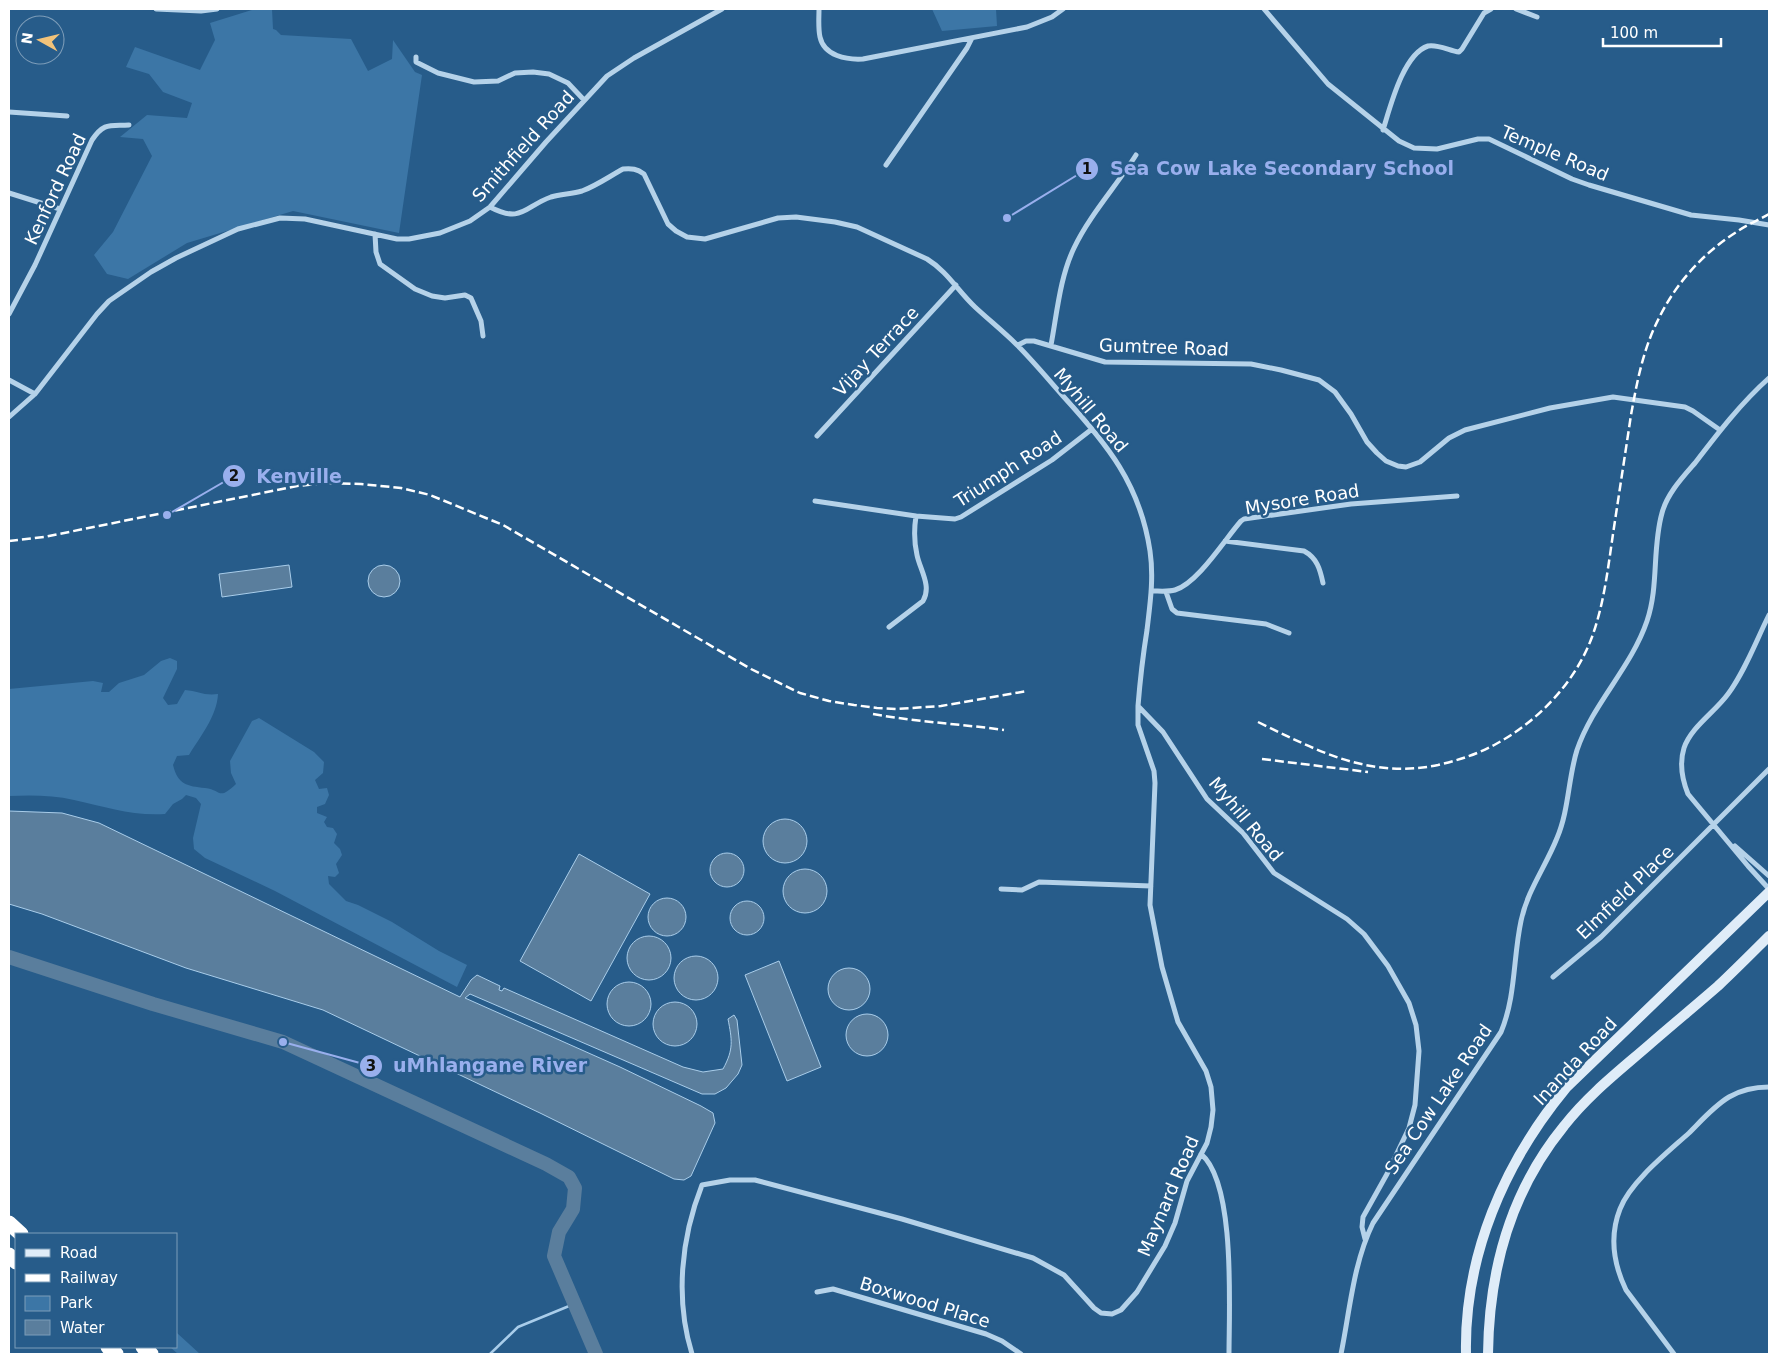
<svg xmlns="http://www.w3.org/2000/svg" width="1778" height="1363" font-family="'DejaVu Sans',sans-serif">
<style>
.green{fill:#3c76a6}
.water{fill:#5a7e9d;stroke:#a9cdea}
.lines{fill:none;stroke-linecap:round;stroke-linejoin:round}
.stream{stroke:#a9cdea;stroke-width:2.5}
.river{stroke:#5a7e9d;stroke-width:14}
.street{stroke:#b5d2e9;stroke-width:5}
.secondary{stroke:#dfecf8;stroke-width:10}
.highway{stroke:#fff;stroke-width:15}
.rail{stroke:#fff;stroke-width:2.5;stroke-dasharray:9 4;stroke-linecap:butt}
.labels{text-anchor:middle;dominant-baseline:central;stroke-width:5;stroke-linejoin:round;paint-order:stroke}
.street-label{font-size:18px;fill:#fff;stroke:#275c8a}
.leader{fill:none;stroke:#99afed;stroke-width:2}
.callout-dot{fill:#99afed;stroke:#275c8a;stroke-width:2}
.mark-label{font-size:15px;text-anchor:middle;font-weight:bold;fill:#111}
.callout-label{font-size:19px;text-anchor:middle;font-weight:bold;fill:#99afed;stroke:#275c8a;stroke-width:5;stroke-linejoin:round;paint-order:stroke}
</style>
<rect width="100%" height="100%" fill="#275c8a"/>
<path class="green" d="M255 9H272L273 29 276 30 281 35 351 39 368 71 392 59 393 40 415 72 422 75 399 233 293 211 187 243 128 279 107 274 94 255 113 232 152 156 143 139 120 137 147 115 187 118 192 103 163 92 149 74 126 67 135 47 200 70 215 40 210 23Z
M932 9H996L997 26 942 31Z
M170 658 177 661V669L163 698 168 705 177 704 185 690C198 691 204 696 218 694 217 716 200 737 189 755L177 756 173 765C178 785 187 786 205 788 222 790 218 801 236 784L231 773 230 761 252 721 259 718 314 752 324 762 323 773 315 780 319 789 327 788 329 795 325 804 317 807V813L327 817 324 822 327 827 333 828 337 834 334 843 340 849 342 855 336 864 339 873 335 877 328 876 329 884 346 901 358 905 392 922 439 951 467 965 457 987 275 891 205 858 194 849 193 838 201 804 196 798 186 795 182 799 173 804 165 814C131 816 107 807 74 800 53 795 30 795 9 796V689L93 681 103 683 101 692H109L119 683 144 675 161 661Z
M176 1332 177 1333 200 1354H178L170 1347H176Z"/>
<path class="water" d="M289 565 292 587 222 597 219 574Z
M368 581a16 16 0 1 1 32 0a16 16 0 1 1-32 0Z
M9 811 62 813 99 823 460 997 471 980 477 975 500 986 499 990 502 991 504 988 683 1067 703 1072 723 1069C734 1049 732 1040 728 1019L734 1015 737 1020 742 1065 738 1074 726 1088 715 1094H702L470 994 465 998 620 1067 701 1106 713 1113 715 1123 691 1176 684 1180 674 1179 540 1113 323 1010 186 968 42 914 9 904Z
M763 841a22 22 0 1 1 44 0a22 22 0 1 1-44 0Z
M710 870a17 17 0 1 1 34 0a17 17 0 1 1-34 0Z
M579 854 650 894 591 1001 520 961Z
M783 891a22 22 0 1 1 44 0a22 22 0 1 1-44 0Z
M648 917a19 19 0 1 1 38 0a19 19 0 1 1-38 0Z
M730 918a17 17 0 1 1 34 0a17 17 0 1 1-34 0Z
M627 958a22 22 0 1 1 44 0a22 22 0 1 1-44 0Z
M674 978a22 22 0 1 1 44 0a22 22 0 1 1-44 0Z
M779 961 821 1067 787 1081 745 975Z
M828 989a21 21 0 1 1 42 0a21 21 0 1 1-42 0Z
M607 1004a22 22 0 1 1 44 0a22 22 0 1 1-44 0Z
M653 1024a22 22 0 1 1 44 0a22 22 0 1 1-44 0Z
M846 1035a21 21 0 1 1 42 0a21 21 0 1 1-42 0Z"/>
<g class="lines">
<path class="stream" d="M490 1354 518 1327 574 1304"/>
<path class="river" d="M9 957 153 1004 283 1042 546 1164 569 1177 575 1188 573 1209 559 1232 554 1256 596 1354"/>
<path class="street" d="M156 9 201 11 217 9
M819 9C819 18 818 28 820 37 824 56 847 60 863 59L1027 27 1052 17 1063 9
M1264 9 1328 84 1399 141 1414 148 1437 149 1478 139H1489L1572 179 1589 185 1691 215 1739 220 1769 225
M1516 9 1537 17
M416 57V62L438 73 474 82 498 81 515 73 533 72 549 74 568 83 584 100
M9 112 67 116
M1383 130C1390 108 1403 54 1428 46 1438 44 1450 51 1459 52L1462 49 1484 13 1491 9
M886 165 967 48 972 38
M9 193 60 209
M490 207C522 224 525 206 551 197 561 194 572 194 582 191 596 186 610 176 623 169 632 168 637 169 644 174L668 224 676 231 687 237 705 239 778 218 796 217 835 222 857 227 927 259C948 272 957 290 975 307 989 320 1004 332 1017 345 1033 361 1048 379 1063 396 1107 444 1140 484 1150 551 1154 578 1150 604 1147 630 1143 655 1140 681 1138 706L1163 732 1207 799 1243 833 1274 873 1347 919 1364 934 1388 966 1409 1003 1416 1025 1419 1051 1415 1105 1409 1128 1387 1174 1363 1217 1362 1227 1365 1239
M375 234 376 252 380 264 415 289 432 296 445 298 465 295 471 298 481 321 483 336
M9 314 35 265 92 140C104 122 110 126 129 125
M1018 345 1026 341H1034L1105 362 1251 364 1281 370 1319 380 1335 392 1351 414 1367 442 1377 453 1386 461 1398 466 1406 467 1420 462 1449 438 1465 430 1550 408 1613 397 1685 407 1693 411 1720 430
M1051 345C1057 313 1060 277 1074 248 1089 216 1117 185 1136 155
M9 380 35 394
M9 417 35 394 97 314 109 301 151 272 176 258 238 229 280 218 305 219 397 239H409L440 233 470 221 490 207 546 142 607 76 634 58 722 9
M817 436 956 285
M815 501 916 516 955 519 961 517 1052 460 1092 429
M1225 541 1304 551C1317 558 1320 569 1323 583
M1152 591C1159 591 1168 592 1175 590 1198 583 1225 539 1241 521L1244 519 1351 504 1457 496
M1166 592 1172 609 1177 613 1266 624 1289 633
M1769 615C1756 641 1745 671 1728 694 1715 712 1691 727 1684 748 1679 764 1682 779 1688 794L1748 866 1769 889
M889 627 923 601C932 586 920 570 917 555 914 542 914 529 916 516
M1735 846 1769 876
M1001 889 1022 890 1039 882 1151 886
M1553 977 1601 937 1769 769
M1201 1154C1236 1183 1229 1309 1229 1354
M817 1292 833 1289 986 1334 1002 1341 1021 1354
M692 1354C675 1299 681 1238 702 1185L730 1180H755L902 1219 1033 1258 1064 1275 1094 1308 1101 1313 1112 1314 1121 1310 1137 1292 1165 1246 1175 1223 1187 1181 1207 1143 1211 1127 1213 1110 1211 1087 1206 1071 1178 1022 1162 967 1150 905 1155 783 1154 771 1138 725V706
M1341 1354C1350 1310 1353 1264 1373 1223L1501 1032C1516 996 1513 958 1521 921 1527 891 1546 866 1557 838 1569 810 1568 779 1577 750 1593 703 1631 668 1647 621 1659 586 1652 548 1662 513 1667 494 1682 478 1695 463 1718 433 1741 403 1769 378
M1674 1354 1626 1290C1613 1263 1609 1237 1620 1209 1630 1182 1668 1152 1689 1133 1701 1121 1714 1106 1729 1097 1741 1090 1755 1087 1769 1087"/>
<path class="secondary" d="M1466 1354C1464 1256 1504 1163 1566 1088L1769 892
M1488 1354C1489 1270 1510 1192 1564 1126 1588 1095 1619 1071 1649 1045 1672 1025 1695 1006 1718 986 1735 970 1752 953 1769 936"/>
<path class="highway" d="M9 1223 21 1234
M9 1255 16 1262
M108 1347 116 1354
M143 1347 151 1354"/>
<path class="rail" d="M9 541 44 537 297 486 325 483 361 484 401 488 430 495 503 525 751 669 800 693 829 701 854 705 877 708 897 709 941 706 1027 691
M873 714C917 722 961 724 1004 730
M1258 722C1318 751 1369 779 1438 765 1459 760 1478 754 1496 744 1538 721 1575 683 1592 637 1604 604 1608 568 1613 534 1619 494 1625 455 1631 415 1637 382 1643 349 1659 318 1676 283 1704 252 1738 231 1748 224 1759 220 1769 214
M1262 759 1368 772"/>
</g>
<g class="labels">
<g class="street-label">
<text transform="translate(523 146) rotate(-48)">Smithfield Road</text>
<text transform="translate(1555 153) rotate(23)">Temple Road</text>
<text transform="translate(55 189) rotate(-65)">Kenford Road</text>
<text transform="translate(1164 347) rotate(2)">Gumtree Road</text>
<text transform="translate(876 351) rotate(-47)">Vijay Terrace</text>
<text transform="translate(1091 410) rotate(50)">Myhill Road</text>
<text transform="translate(1008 469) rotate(-33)">Triumph Road</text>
<text transform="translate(1302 499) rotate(-9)">Mysore Road</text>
<text transform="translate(1246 819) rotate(50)">Myhill Road</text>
<text transform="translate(1625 892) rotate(-44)">Elmfield Place</text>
<text transform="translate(1575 1061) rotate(-47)">Inanda Road</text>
<text transform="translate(1438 1099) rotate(-56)">Sea Cow Lake Road</text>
<text transform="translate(1168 1196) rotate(-67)">Maynard Road</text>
<text transform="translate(925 1302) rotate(17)">Boxwood Place</text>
</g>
</g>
<path class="leader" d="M1007 218L1087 169M167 515L234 476M283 1042L371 1066"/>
<g class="callout-dot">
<circle cx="1007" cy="218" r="5"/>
<circle cx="167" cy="515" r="5"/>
<circle cx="283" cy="1042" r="5"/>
<circle cx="1087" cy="169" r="12"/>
<circle cx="234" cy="476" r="12"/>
<circle cx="371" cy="1066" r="12"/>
</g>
<g class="mark-label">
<text x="1087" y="174">1</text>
<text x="234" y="481">2</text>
<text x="371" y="1071">3</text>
</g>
<g class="callout-label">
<text x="1282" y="175">Sea Cow Lake Secondary School</text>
<text x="299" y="483">Kenville</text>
<text x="490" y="1072">uMhlangane River</text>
</g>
<rect width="1778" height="1363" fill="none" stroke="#ffffff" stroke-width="20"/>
<rect x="15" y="1233" width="162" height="115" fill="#275c8a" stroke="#7d9db9"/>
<rect x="25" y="1249" width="25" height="8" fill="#dfecf8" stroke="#7d9db9"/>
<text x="60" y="1258" font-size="15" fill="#ffffff">Road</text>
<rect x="25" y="1274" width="25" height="8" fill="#ffffff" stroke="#7d9db9"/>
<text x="60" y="1283" font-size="15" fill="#ffffff">Railway</text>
<rect x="25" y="1296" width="25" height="15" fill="#3c76a6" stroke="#7d9db9"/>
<text x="60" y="1308" font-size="15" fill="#ffffff">Park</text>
<rect x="25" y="1320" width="25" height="15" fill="#5a7e9d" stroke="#7d9db9"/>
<text x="60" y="1333" font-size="15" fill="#ffffff">Water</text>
<g transform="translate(40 40) rotate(278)"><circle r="24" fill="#275c8a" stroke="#7d9db9"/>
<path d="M0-4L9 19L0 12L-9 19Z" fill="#f2c37a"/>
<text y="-8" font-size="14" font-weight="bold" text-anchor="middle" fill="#ffffff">N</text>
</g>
<path d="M1603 38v8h118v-8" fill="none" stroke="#ffffff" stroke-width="2.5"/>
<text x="1610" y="38" font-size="15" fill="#ffffff" stroke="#275c8a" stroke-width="4" paint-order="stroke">100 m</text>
</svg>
